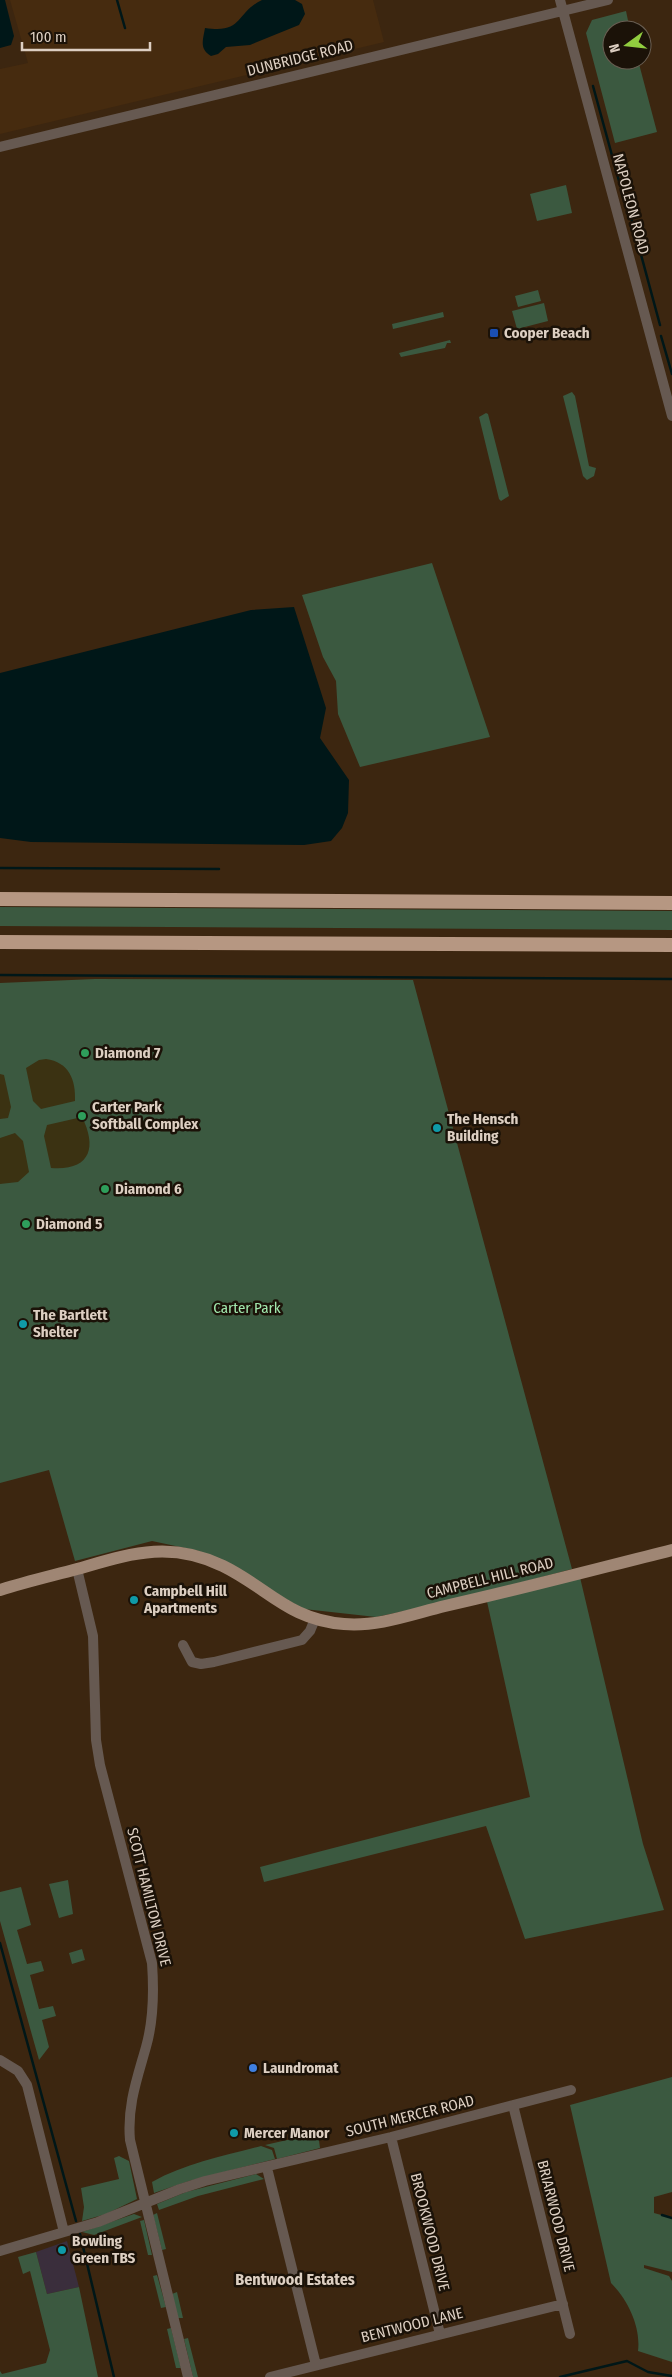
<svg xmlns="http://www.w3.org/2000/svg" width="672" height="2377" font-family="'Fira Sans Condensed',sans-serif">
<style>
.built{fill:#462b0f}
.industrial{fill:#3a2e3c}
.green{fill:#3b5940}
.sand{fill:#3b3212}
.water{fill:#001718}
.lines{fill:none;stroke-linecap:round;stroke-linejoin:round}
.stream{stroke:#001718;stroke-width:2.5}
.minor{stroke:#665951;stroke-width:10}
.major{stroke:#9f8674;stroke-width:12}
.highway{stroke:#b69782;stroke-width:14}
.transit-dot{fill:#1a4fb4;stroke:#1b1208;stroke-width:2}
.leisure-dot{fill:#2e9e5b;stroke:#1b1208;stroke-width:2}
.culture-dot{fill:#0f9aa8;stroke:#1b1208;stroke-width:2}
.shop-dot{fill:#3f7fe0;stroke:#1b1208;stroke-width:2}
.labels{text-anchor:middle;dominant-baseline:central;stroke-width:5;stroke-linejoin:round;paint-order:stroke}
.street-label{font-size:15px;fill:#ddcfc2;stroke:#1b1208}
.poi-label{font-size:15px;font-weight:bold;fill:#ddcfc2;stroke:#1b1208;text-anchor:start}
.park-label{font-size:15px;fill:#a1e8ad;stroke:#1b1208}
.neighbourhood-label{font-size:16px;font-weight:bold;fill:#ddcfc2;stroke:#1b1208}
</style>
<rect width="100%" height="100%" fill="#3c2610"/>
<path class="built" d="M10 0H373L384 42 0 134V69L28 63Z"/>
<path class="industrial" d="M67 2241 79 2287 47 2294 36 2252Z"/>
<path class="green" d="M626 11 630 30H612V60H638L657 132 615 143 586 33 592 20Z
M566 185 572 213 537 221 530 194Z
M538 290 541 301 518 307 515 296Z
M544 303 548 321 517 329 512 311Z
M443 312 444 317 393 329 392 324Z
M450 340 451 343H447L445 348 401 357 399 353Z
M572 392 575 396 589 466 596 468 594 476 587 480 583 476 563 396Z
M486 413 488 414 509 496 501 501 499 499 479 417Z
M432 563 490 737 360 767 338 714 336 681 323 657 302 595Z
M0 907 672 911V930L0 926Z
M95 979 413 980 572 1569 452 1601 376 1617 304 1609 199 1551 152 1541 75 1561 49 1470 0 1483V983Z
M579 1573 643 1844 664 1910 525 1939 486 1826 264 1882 260 1867 530 1797 486 1597Z
M68 1880 73 1914 59 1918 49 1884Z
M21 1887 31 1925 17 1930 27 1964 41 1961 44 1971 30 1975 39 2009 53 2006 56 2016 42 2020 49 2047 39 2060 0 1921V1892Z
M82 1949 85 1960 72 1964 69 1953Z
M672 2077V2192L654 2197V2213L672 2218V2272L644 2265V2268L669 2276 672 2281V2362L638 2351C641 2327 628 2300 611 2283L570 2105Z
M318 2133 320 2148 277 2159 274 2148 265 2145Z
M261 2146 272 2150 275 2159 189 2181 154 2193 152 2182C186 2163 224 2156 261 2146Z
M119 2156 129 2161 137 2199 106 2214 82 2221 84 2207 81 2188 119 2179 114 2158Z
M256 2174 264 2179 198 2196 159 2210 157 2204 186 2192Z
M157 2213 166 2249 162 2250 153 2215Z
M134 2214 142 2217 94 2235 82 2232Z
M144 2220 152 2255H148L140 2221Z
M36 2252 47 2294 79 2287 98 2377H0V2371L2 2374 46 2363 50 2350 30 2271 23 2274 18 2257Z
M157 2275 166 2307 161 2308 153 2276Z
M177 2292 183 2318H178L172 2294Z
M171 2328 181 2368H176L167 2329Z
M188 2338 198 2377H193L184 2339Z"/>
<path class="sand" d="M46 1059C69 1062 76 1080 75 1101L41 1109 33 1101 26 1068 39 1060Z
M0 1074 4 1075 11 1107 8 1118 0 1119Z
M82 1117C98 1149 89 1171 51 1168L44 1136 47 1125Z
M15 1133 23 1141 29 1172 18 1182 0 1184V1138Z"/>
<path class="water" d="M0 0H5L14 36 11 45 0 48Z
M262 0H295L302 4 305 14 299 25 250 45 226 47 218 54 211 56C199 49 203 40 205 28 244 34 235 13 262 0Z
M294 607 326 708 320 738 349 780 348 813 342 828 331 841 304 845 31 842 0 838V673L251 610Z"/>
<g class="lines">
<path class="stream" d="M117 0 125 28
M593 86 619 181
M626 199 660 325
M661 336 672 374
M0 868 219 869
M0 975 672 979
M0 1943 76 2221
M662 2215 672 2218
M80 2234 114 2377
M560 2377 627 2361 648 2372 672 2376"/>
<path class="minor" d="M560 0 672 416
M0 147 608 0
M77 1569 93 1636 96 1740 100 1765 152 1963C154 1991 154 2019 146 2047 137 2079 127 2106 130 2140L188 2377
M183 1645 192 1662 201 1664 214 1662 302 1640 310 1631 315 1619
M0 2060 18 2071 27 2085 64 2232
M513 2105 570 2334
M391 2137 440 2334
M267 2168 316 2365
M0 2251 98 2222 180 2189 205 2181 391 2137 571 2090
M270 2377 563 2304"/>
<path class="major" d="M0 1590C25 1582 51 1576 77 1569 130 1554 169 1540 223 1566 268 1588 289 1620 344 1624 378 1627 412 1614 445 1606 521 1589 596 1569 672 1550"/>
<path class="highway" d="M0 899 672 903
M0 942 672 945"/>
</g>
<rect class="transit-dot" x="489" y="328" width="10" height="10" rx="2.5"/>
<g class="leisure-dot">
<circle cx="85" cy="1053" r="5"/>
<circle cx="82" cy="1116" r="5"/>
<circle cx="105" cy="1189" r="5"/>
<circle cx="26" cy="1224" r="5"/>
</g>
<g class="culture-dot">
<circle cx="437" cy="1128" r="5"/>
<circle cx="23" cy="1324" r="5"/>
<circle cx="134" cy="1600" r="5"/>
<circle cx="234" cy="2133" r="5"/>
<circle cx="62" cy="2250" r="5"/>
</g>
<circle class="shop-dot" cx="253" cy="2068" r="5"/>
<g class="labels">
<g class="street-label">
<text transform="translate(300 58) rotate(-14)">DUNBRIDGE ROAD</text>
<text transform="translate(631 204) rotate(75)">NAPOLEON ROAD</text>
<text transform="translate(490 1578) rotate(-14)">CAMPBELL HILL ROAD</text>
<text transform="translate(149 1897) rotate(76)">SCOTT HAMILTON DRIVE</text>
<text transform="translate(410 2116) rotate(-14)">SOUTH MERCER ROAD</text>
<text transform="translate(556 2216) rotate(76)">BRIARWOOD DRIVE</text>
<text transform="translate(430 2232) rotate(76)">BROOKWOOD DRIVE</text>
<text transform="translate(412 2325) rotate(-14)">BENTWOOD LANE</text>
</g>
<g class="poi-label">
<text x="504" y="333">Cooper Beach</text>
<text x="95" y="1053">Diamond 7</text>
<text x="92" y="1107">Carter Park<tspan x="92" dy="17">Softball Complex</tspan></text>
<text x="447" y="1119">The Hensch<tspan x="447" dy="17">Building</tspan></text>
<text x="115" y="1189">Diamond 6</text>
<text x="36" y="1224">Diamond 5</text>
<text x="33" y="1315">The Bartlett<tspan x="33" dy="17">Shelter</tspan></text>
<text x="144" y="1591">Campbell Hill<tspan x="144" dy="17">Apartments</tspan></text>
<text x="263" y="2068">Laundromat</text>
<text x="244" y="2133">Mercer Manor</text>
<text x="72" y="2241">Bowling<tspan x="72" dy="17">Green TBS</tspan></text>
</g>
<g class="park-label">
<text x="247" y="1308">Carter Park</text>
</g>
<g class="neighbourhood-label">
<text x="295" y="2279">Bentwood Estates</text>
</g>
</g>
<g transform="translate(627 45) rotate(255)"><circle r="24" fill="#1b1208" stroke="#695e52"/>
<path d="M0-4L9 19L0 12L-9 19Z" fill="#91cd3f"/>
<text y="-8" font-size="14" font-weight="bold" text-anchor="middle" fill="#ddcfc2">N</text>
</g>
<path d="M22 42v8h128v-8" fill="none" stroke="#ddcfc2" stroke-width="2.5"/>
<text x="30" y="42" font-size="15" fill="#ddcfc2" stroke="#1b1208" stroke-width="4" paint-order="stroke">100 m</text>
</svg>
